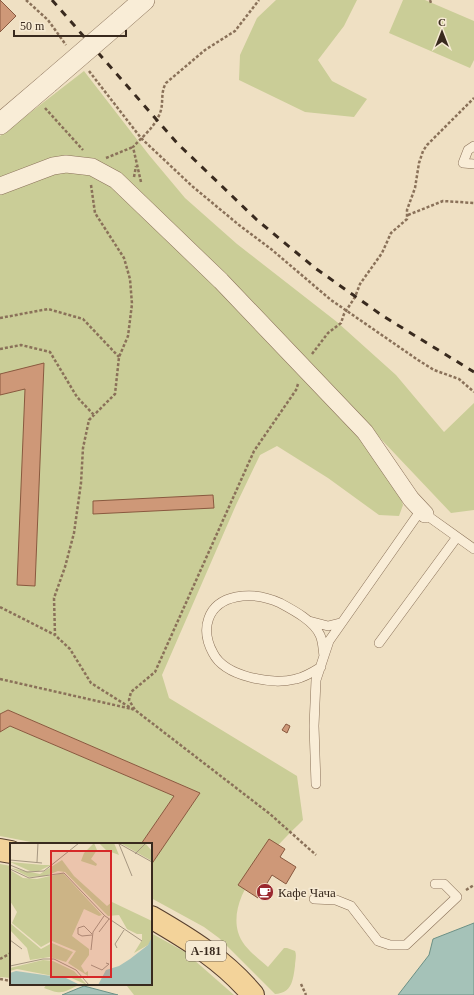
<svg xmlns="http://www.w3.org/2000/svg" width="474" height="995" font-family="'Times New Roman',serif">
<style>
.green{fill:#cacd97}
.water{fill:#a5c2b8;stroke:#6c9085}
.building{fill:#ce9878;stroke:#89593f}
.lines{fill:none;stroke-linecap:round;stroke-linejoin:round}
.service-casing{stroke:#8a7159;stroke-width:10}
.minor-casing{stroke:#8a7159;stroke-width:18}
.tertiary-casing{stroke:#8a7159;stroke-width:22}
.primary-casing{stroke:#573f2e;stroke-width:24}
.path{stroke:#8a7159;stroke-width:2.5;stroke-dasharray:3 2;stroke-linecap:butt}
.service{stroke:#f9edd7;stroke-width:9}
.minor{stroke:#f9edd7;stroke-width:17}
.tertiary{stroke:#f9edd7;stroke-width:21}
.primary{stroke:#f3d39a;stroke-width:22}
.rail{stroke:#392a1e;stroke-width:3;stroke-dasharray:7 7;stroke-linecap:butt}
.tertiary-bridge-casing{stroke:#8a7159;stroke-width:22;stroke-linecap:butt}
.tertiary-bridge{stroke:#f9edd7;stroke-width:21}
.labels{text-anchor:middle;dominant-baseline:central;stroke-width:3;stroke-linejoin:round;paint-order:stroke}
.shield{fill:#f6ead3;stroke:#726454;stroke-width:1}
.shield-label{font-size:12px;font-weight:bold;fill:#392a1e}
.poi-label{font-size:13px;fill:#392a1e;stroke:#f6ead3;text-anchor:start}
.inset-road{fill:none;stroke:#a69781;stroke-width:1}
.view{fill:#d62828;fill-opacity:0.15;stroke:#d62828;stroke-width:2}
.inset-edge{fill:none;stroke:#392a1e;stroke-width:2}
</style>
<rect width="100%" height="100%" fill="#efe0c3"/>
<path class="green" d="M276 0H357L344 26 318 60 332 81 367 99 354 117 305 112 239 80 240 55 257 18Z
M403 0H425L474 21V60L470 68 389 33Z
M84 71 149 155 185 198 237 244 337 322 396 375 444 432 474 403V510L451 513 307 361 92 160 0 180V136Z
M72 169 113 182 324 391 399 492 403 505 399 516 379 515 328 478 277 446 260 455 236 505 162 675 169 698 297 776 303 820C277 846 227 892 238 932 242 947 257 957 268 967L284 948H287L295 951C297 955 295 961 295 966 293 980 292 993 275 994L219 938 204 927 151 898V865L200 793 8 710 0 714V190Z
M10 726 174 796 141 844H41L0 836V732Z
M0 864 11 866V978L0 977Z
M151 933 185 952 234 995H134L127 986 116 984H151Z
M47 984H80C63 993 62 995 44 988Z"/>
<path class="water" d="M474 923V995H398L429 955 433 939Z
M84 986 118 995H62Z"/>
<path class="building" d="M0 0 16 16 0 32Z
M44 363 35 586 17 585 25 389 0 395V374Z
M213 495 214 508 93 514V501Z
M8 710 200 793 151 865V844H141L174 796 10 726 0 732V714Z
M286 724 290 726 287 733 282 730Z
M269 839 285 849 280 857 296 867 286 884 272 875 258 898 238 885Z"/>
<g class="lines">
<defs>
<path id="service" d="M474 146 468 150 463 163 474 164
M425 514 474 549
M309 621 328 626 340 623
M379 643 457 537
M321 667C313 672 305 677 296 679 272 685 225 677 213 653 200 629 207 603 236 597 251 594 265 596 280 603 293 610 314 621 320 635 323 641 323 650 324 656
M316 784 314 726 316 680 329 641 421 510
M314 899 336 900 351 906 378 941 390 945H406L457 897 444 884H435"/>
<path id="minor" d="M0 186 53 166 66 164 92 167 116 180 221 281 365 432 411 499 425 514"/>
<path id="tertiary" d="M120 21 144 0
M0 124 48 83"/>
<path id="primary" d="M0 850 11 852
M151 917C189 939 225 961 253 995"/>
</defs>
<use href="#service" class="service-casing"/>
<use href="#minor" class="minor-casing"/>
<use href="#tertiary" class="tertiary-casing"/>
<use href="#primary" class="primary-casing"/>
<path class="path" d="M26 0 48 20 66 45
M430 0 431 3
M89 71 141 138 192 186 239 225 271 249 331 300 418 360 434 370 459 379 474 392
M45 108 83 150
M106 158 133 147
M134 177 136 166
M141 182 133 147C142 137 155 127 160 113 164 103 160 93 166 83L205 50 235 31 259 0
M91 185 95 213 124 258 130 279 132 304 128 336 119 357 115 394 89 420 83 448 81 483 74 533 65 567 54 598 55 635 70 649 91 683 134 710
M408 215 443 201 474 203
M0 318 48 309 83 319 119 357
M0 349 21 345 50 352 77 397 94 415
M312 354 328 333 341 323 344 314 355 297 360 284 382 253 391 233 407 219V210L415 188 419 163 423 151 427 145 474 98
M298 384 296 390 254 451 155 672 131 692 129 700 135 710 270 814 316 855
M0 607 55 635
M0 679 132 709
M466 890 474 885
M0 959 11 953
M0 979 11 981
M33 984 43 985
M301 984 306 995"/>
<use href="#service" class="service"/>
<use href="#minor" class="minor"/>
<use href="#tertiary" class="tertiary"/>
<use href="#primary" class="primary"/>
<path class="rail" d="M52 0 177 143 257 220 315 268 383 316 474 372"/>
<defs>
<path id="tertiary-bridge" d="M48 83 120 21"/>
</defs>
<use href="#tertiary-bridge" class="tertiary-bridge-casing"/>
<use href="#tertiary-bridge" class="tertiary-bridge"/>
</g>
<defs>
<symbol id="cafe-disc" viewBox="-11 -11 22 22"><circle r="9.5" fill="#9a282f" stroke="#f6ead3"/><path d="M-5.5-4.5H6V0H3Q3 3.5 0 3.5H-2.5Q-5.5 3.5-5.5 0ZM3-3.2v2h1.7v-2ZM-6 4.5H4V6H-6Z" fill="#fff"/></symbol>
</defs>
<g fill-rule="evenodd">
<use href="#cafe-disc" x="255" y="882" width="20" height="20"/>
</g>
<g class="labels">
<rect class="shield" x="186" y="941" width="40" height="20" rx="3"/>
<g class="shield-label">
<text x="206" y="951">А-181</text>
</g>
<g class="poi-label">
<text x="278" y="892">Кафе Чача</text>
</g>
</g>
<g transform="translate(10 843)">
<rect width="142" height="142" fill="#efe0c3"/>
<path d="M84 0 87 7 81 16 87 21 86 23 71 18 74 10ZM89 0H104L109 12 96 7ZM110 0H135L142 8V18ZM52 17 64 33 97 63 102 59 142 78V96L138 102 124 110 132 97V91H127L117 86 109 72 98 73 55 29 48 28 35 33 19 34 1 25 30 31ZM0 19 33 22H41L29 28H20ZM0 27 13 35 27 36 53 30 92 72 89 73 74 66 62 93 79 106V112L71 123 75 130 78 128V133L58 120 66 108 42 98 31 104 2 80 7 69 0 58ZM0 80 31 106 42 100 63 109 56 119 40 114 20 117 17 105 0 87ZM33 117 43 118 64 128 77 142 57 133 48 134 7 126 0 128V125Z" fill="#cacd97"/>
<path d="M142 94V142H88L96 127 109 123 120 116 138 102ZM6 128 48 134 52 133 70 142H0V130Z" fill="#a5c2b8"/>
<path class="inset-road" d="M108 0 142 19M109 1 122 33M125 11 136 0M0 17 32 20M27 19 28 0M0 22 17 29 34 28 69 0M0 26 19 35 54 30 95 73 132 98M89 89 99 76M82 92 72 93 68 91V85L74 83 82 91M0 97 12 106M107 105 105 101 114 87M81 107 83 89 94 73M81 122 92 127 99 121 96 120M0 123 33 116H44L66 127 79 142"/>
<path class="view" d="M41 8H101V134H41Z"/>
<rect width="142" height="142" class="inset-edge"/>
</g>
<g transform="translate(442 32)" stroke="#f6ead3" stroke-width="3" paint-order="stroke">
<path d="M0-3L7 15L0 10L-7 15Z" fill="#392a1e"/>
<text y="-6" font-size="11" font-weight="bold" text-anchor="middle" fill="#392a1e">С</text>
</g>
<path d="M14 30v6h112v-6" fill="none" stroke="#392a1e" stroke-width="2"/>
<text x="20" y="30" font-size="12" fill="#392a1e" stroke="#f6ead3" stroke-width="3" paint-order="stroke">50 m</text>
</svg>
